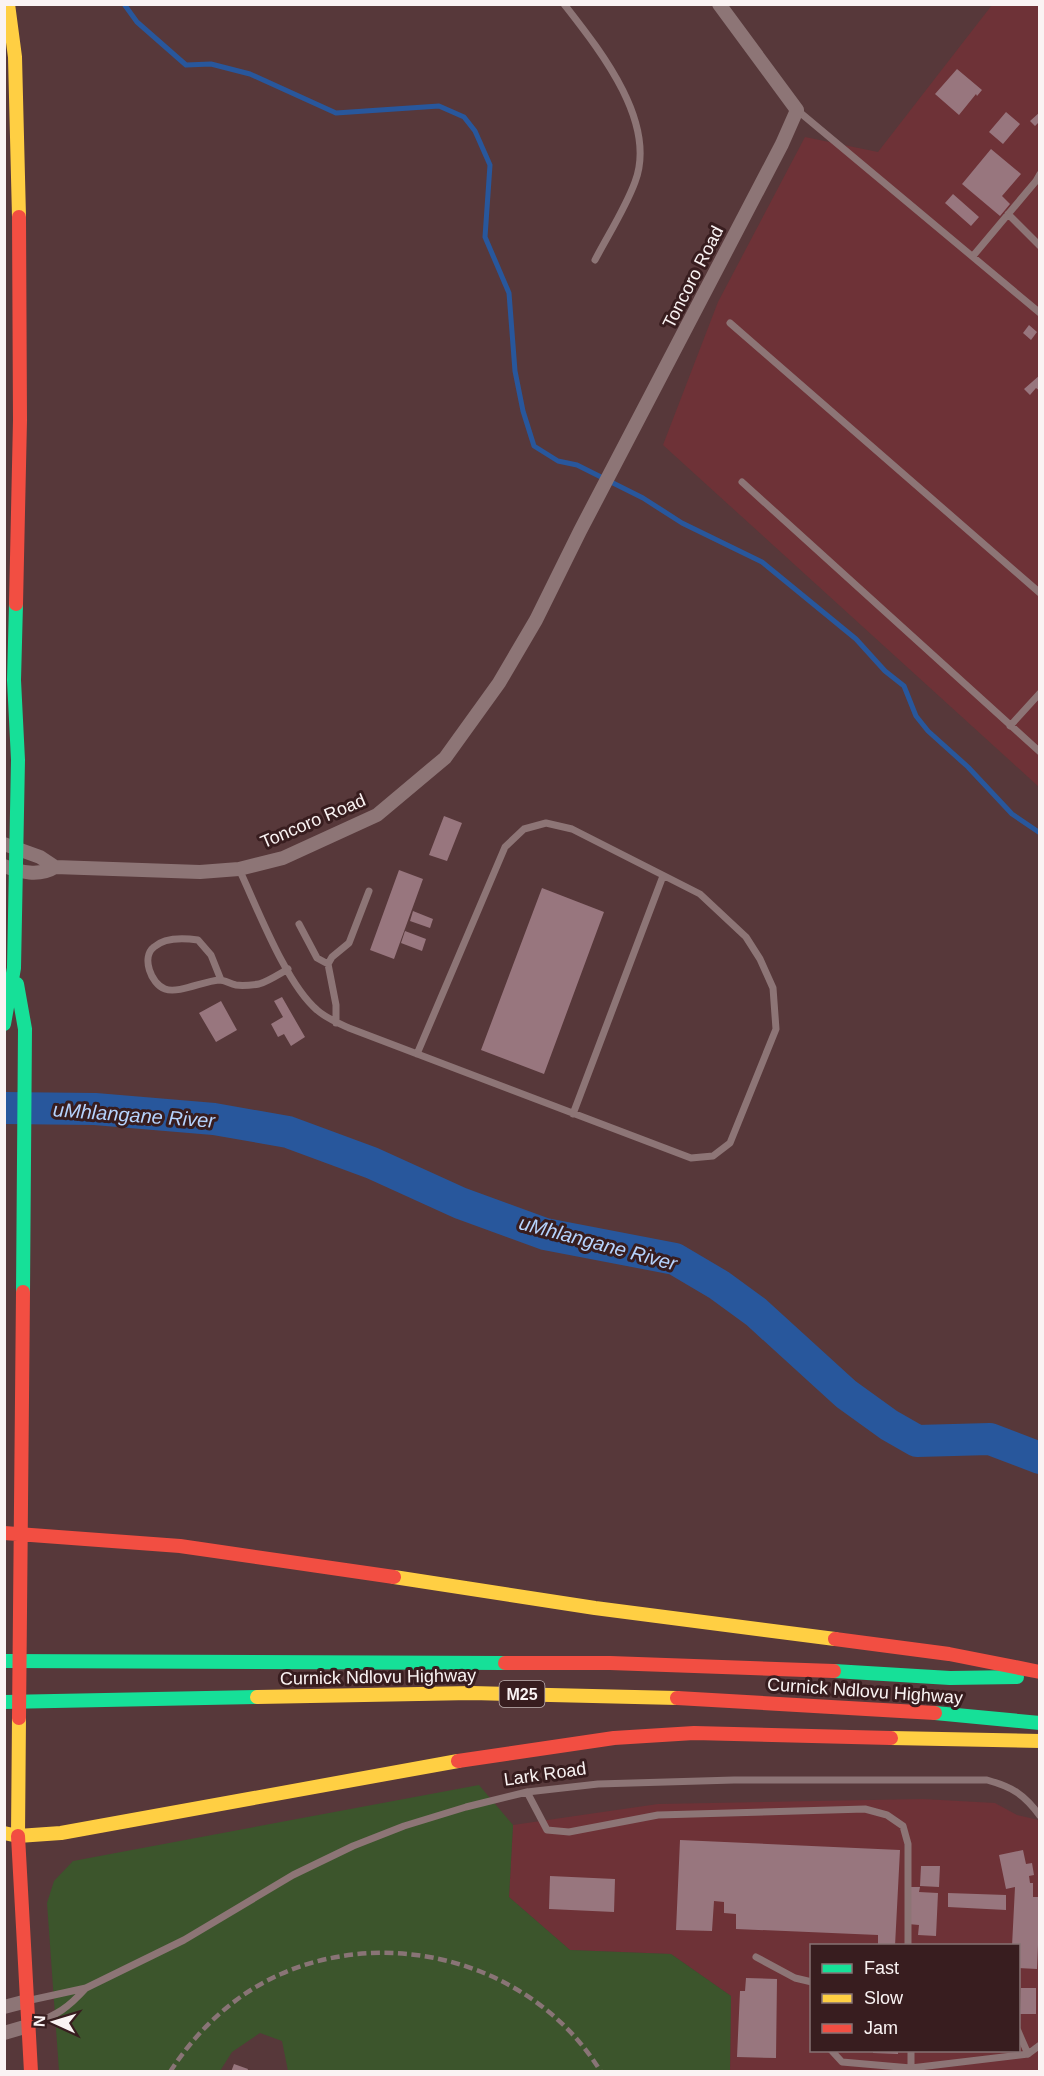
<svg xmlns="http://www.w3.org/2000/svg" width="1044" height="2076" font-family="Helvetica,sans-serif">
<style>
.built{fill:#6e3237;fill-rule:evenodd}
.green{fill:#3c552c}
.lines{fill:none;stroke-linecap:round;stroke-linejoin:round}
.stream{stroke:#28579c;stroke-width:5}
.river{stroke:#28579c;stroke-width:32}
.building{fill:#98767e}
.lane{stroke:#8d7576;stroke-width:7}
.street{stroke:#8d7576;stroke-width:14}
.fast{stroke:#16e098;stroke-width:14}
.slow{stroke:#ffcf43;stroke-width:14}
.jam{stroke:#f24e42;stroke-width:14}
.rail{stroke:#897476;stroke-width:4.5;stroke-dasharray:9 4.5;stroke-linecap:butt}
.labels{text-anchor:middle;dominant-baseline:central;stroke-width:6;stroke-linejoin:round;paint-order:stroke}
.shield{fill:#381d1f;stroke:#c0b3b3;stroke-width:1.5}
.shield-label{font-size:16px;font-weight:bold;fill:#faf3f3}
.street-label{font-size:18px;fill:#faf3f3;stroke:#381d1f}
.water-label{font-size:20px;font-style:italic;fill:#b6d3fd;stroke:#381d1f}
</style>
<rect width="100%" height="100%" fill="#57383a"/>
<path class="built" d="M992 5H1039V787L663 445 718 302 805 137 878 152Z
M923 1799 995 1803 1017 1815 1039 1820V2071H730L731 1996 671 1954 570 1950 509 1897 513 1825 658 1804ZM812 1946H1018V2050H812Z"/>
<path class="green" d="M479 1785 513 1825 509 1897 570 1950 671 1954 731 1996 730 2071H288L282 2041 260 2033 232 2052 220 2071H59L47 1903 54 1881 73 1861Z"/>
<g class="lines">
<path class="stream" d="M124 4 137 22 186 65 211 64 250 74 336 113 439 106 464 117 475 131 490 165 485 237 509 293 515 371 523 411 534 446 558 461 577 465 643 498 682 523 762 562 856 639 885 671 904 686 916 716 928 731 968 767 1012 814 1040 833"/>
<path class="river" d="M4 1108 95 1109 214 1119 288 1132 372 1163 460 1203 545 1234 675 1259 719 1285 756 1312 846 1394 889 1425 917 1441 990 1439 1040 1458"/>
</g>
<path class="building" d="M957 69 982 90 977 96 976 94 959 115 935 94Z
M1006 112 1020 124 1003 144 989 132Z
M1040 112V121L1035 126 1030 121Z
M991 149 1021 174 1002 196 1010 204 1000 216 962 184Z
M953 194 979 217 971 226 945 203Z
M1029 325 1037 332 1031 340 1023 333Z
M1040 375V391L1036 388 1030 395 1024 389Z
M444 816 462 823 447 861 429 855Z
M399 870 423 879 394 959 370 950Z
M542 888 604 912 544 1074 481 1050Z
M413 911 433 919 430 928 410 921Z
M405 931 426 939 422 951 401 943Z
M282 997 305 1037 291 1046 284 1034 278 1037 271 1024 283 1017 274 1001Z
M221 1001 237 1030 216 1042 199 1013Z
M680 1840 900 1850 895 1946H878V1935L736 1929V1914L724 1913V1902L714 1901 712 1931 676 1930Z
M1023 1850 1026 1864 1032 1863 1034 1875 1029 1876 1030 1883H1033V1897H1040L1037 1969 1018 1968V1946H1012L1015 1887 1006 1889 999 1855Z
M921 1866H940L939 1887 920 1886Z
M550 1876 615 1879 614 1912 549 1909Z
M911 1887H920L919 1892 938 1893 936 1936 918 1935 919 1925 908 1924Z
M948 1893 1006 1895V1910L948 1907Z
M746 1978 777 1979 776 2058 737 2057 740 1991H745Z
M1021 1988H1036V2014H1020Z
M873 2050H898V2054L873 2053Z
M234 2064 248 2069 247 2072H231Z"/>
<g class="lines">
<path class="lane" d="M564 4C599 49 658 122 635 182 625 209 608 235 595 260
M797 110 1040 313
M1008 214 1040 246
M973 256 1036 181 1040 174
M730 323 1040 593
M742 482 1040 752
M1010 726 1040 693
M239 869C257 907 286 984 317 1010 326 1018 338 1023 349 1028L691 1158 713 1156 730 1143 776 1029 773 988 760 959 746 937 700 894 572 829 546 823 524 829 505 847 417 1054
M299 924 317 958 328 964
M221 980 211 955 198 940C184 938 165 937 154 947 141 957 151 984 165 989 178 994 204 981 219 980 225 980 230 984 236 985 243 986 252 985 259 984 269 981 279 974 288 969
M336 1023V1005L328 964 332 957 349 943 369 891
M573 1114 663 876
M527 1792 547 1830 569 1832 658 1815 865 1809 887 1815 903 1826 908 1844V1946
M756 1957 795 1978 812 1982
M31 2000 86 1988 184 1940 293 1875 353 1846 404 1826 466 1807 527 1792 598 1784 734 1780H987C1012 1787 1024 1794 1040 1816
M32 2025C58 2014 67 2009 86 1988
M831 2050 842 2062 911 2068V2050
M1028 2054 1040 2045
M911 2068 1028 2054 1018 2031"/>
<path class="street" d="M4 844 40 857 55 867
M4 866C20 872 39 877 55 867L200 872 239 869 283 858 377 815 445 758 499 683 536 620 580 531 782 144 797 110 719 4
M4 2007 27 2001
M4 2033 28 2026"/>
<path class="fast" d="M17 984 25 1029 23 1292
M4 1024 14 968 18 760 14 680 16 604
M4 1661 505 1663
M834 1671 950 1678 1017 1677
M4 1702 257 1697
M935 1713 1040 1723"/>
<path class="slow" d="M8 4 15 57 19 217
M394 1577 595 1608 835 1639
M257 1697 472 1693 677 1698
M891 1738 1040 1741
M4 1833 18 1836 61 1833 458 1761
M18 1836 19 1718"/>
<path class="jam" d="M16 604 20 420 19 217
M4 1533 180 1546 394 1577
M835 1639 949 1654 1040 1672
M505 1663H610L834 1671
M677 1698 935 1713
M19 1718 23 1292
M458 1761 614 1738 694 1733 891 1738
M18 1836 31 2072"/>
<path class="rail" d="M170 2072C197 2030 235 1994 281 1974 394 1924 536 1965 601 2072"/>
</g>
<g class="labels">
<rect class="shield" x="499.5" y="1681" width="45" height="26" rx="4.5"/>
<g class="shield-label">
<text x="522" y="1694">M25</text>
</g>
<g class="street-label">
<text transform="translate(693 277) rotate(-63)">Toncoro Road</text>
<text transform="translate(313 821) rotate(-23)">Toncoro Road</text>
<text transform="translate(378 1677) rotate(-1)">Curnick Ndlovu Highway</text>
<text transform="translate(865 1691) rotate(4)">Curnick Ndlovu Highway</text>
<text transform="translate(545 1774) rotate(-8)">Lark Road</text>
</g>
<g class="water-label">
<text transform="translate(134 1115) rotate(4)">uMhlangane River</text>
<text transform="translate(598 1243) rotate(15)">uMhlangane River</text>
</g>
</g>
<rect width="1044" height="2076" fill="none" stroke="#faf3f3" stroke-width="12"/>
<rect x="810" y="1944" width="210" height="108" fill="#381d1f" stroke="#867374" stroke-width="1.5"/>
<rect x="822" y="1964" width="30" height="9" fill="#16e098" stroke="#867374" stroke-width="1.5"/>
<text x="864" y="1974" font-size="18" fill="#faf3f3">Fast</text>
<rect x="822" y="1994" width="30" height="9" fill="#ffcf43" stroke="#867374" stroke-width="1.5"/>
<text x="864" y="2004" font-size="18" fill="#faf3f3">Slow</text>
<rect x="822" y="2024" width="30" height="9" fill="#f24e42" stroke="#867374" stroke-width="1.5"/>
<text x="864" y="2034" font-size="18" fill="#faf3f3">Jam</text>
<g transform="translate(54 2022) rotate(274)" stroke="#381d1f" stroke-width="4.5" paint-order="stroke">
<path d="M0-4.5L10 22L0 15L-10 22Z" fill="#faf3f3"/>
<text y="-9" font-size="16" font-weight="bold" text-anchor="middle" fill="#faf3f3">N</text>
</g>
</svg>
